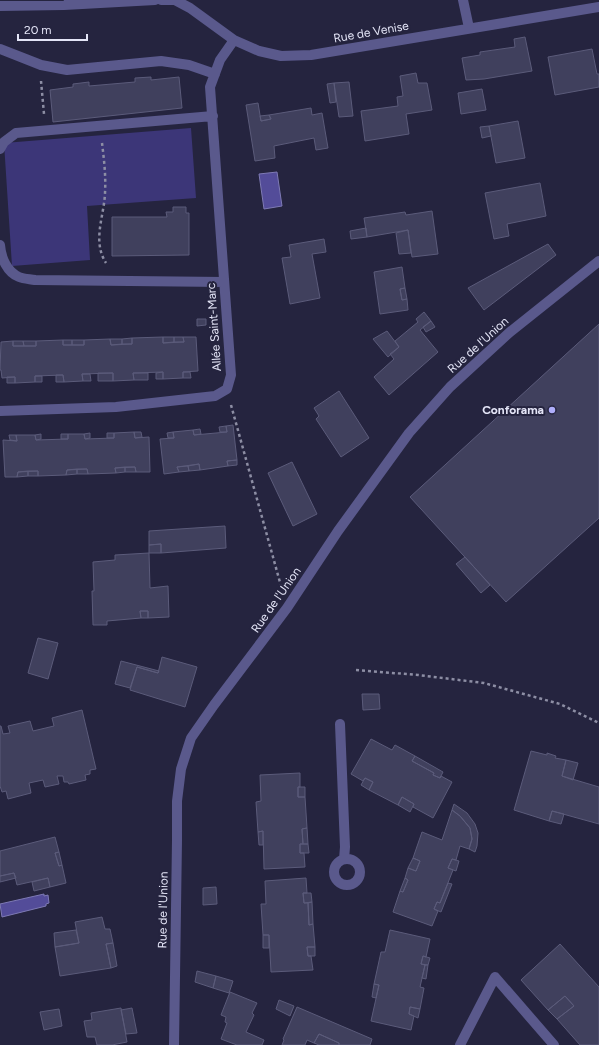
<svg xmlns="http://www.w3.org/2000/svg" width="599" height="1045" font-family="Figtree,sans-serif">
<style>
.green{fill:#3c3678}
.water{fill:#534c99;stroke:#7e7ab5}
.building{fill:#40405d;stroke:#5b5b7a}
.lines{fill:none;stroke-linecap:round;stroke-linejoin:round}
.path{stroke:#8d8ea4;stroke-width:2.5;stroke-dasharray:3 3;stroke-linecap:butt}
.minor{stroke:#5a598c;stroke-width:10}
.poi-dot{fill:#afaefa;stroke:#25243f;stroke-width:1.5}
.labels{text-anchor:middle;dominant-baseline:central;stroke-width:4;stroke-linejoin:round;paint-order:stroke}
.street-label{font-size:12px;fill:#e4e5f7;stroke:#25243f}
.poi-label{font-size:12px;font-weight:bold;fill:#e4e5f7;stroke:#25243f;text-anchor:end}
</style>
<rect width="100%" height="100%" fill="#25243f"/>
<path class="green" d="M191 128 196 198 87 206 90 260 12 266 4 143Z"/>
<path class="water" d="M277 172 282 206 264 209 259 174Z
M44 894V896L48 895 49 903 46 904V906L2 917 0 904Z"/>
<path class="building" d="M525 37 532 71 484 79 466 80 462 58 480 55V52L515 47 514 39Z
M592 49 597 74H599V87L555 95 548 57Z
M416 73 418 83H427L432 110 406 114 409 134 365 141 361 111 398 106 397 97 403 96 400 76Z
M151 77V80L179 77 182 108 53 122 50 90 73 87V84L89 82V86L135 82V78Z
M349 82 353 116 339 117 334 83Z
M334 83 336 102 330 103 327 84Z
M482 89 486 110 461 114 458 93Z
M258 103 261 121 271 119 269 115 311 108 312 115 322 113 328 148 316 150 314 138 274 146 275 158 255 161 246 105Z
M269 115 271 119 261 121 260 116Z
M518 121 525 158 496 163 489 126Z
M489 126 491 136 482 138 480 127Z
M540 183 546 216 507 224 509 236 494 239 485 193Z
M173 207H186V213H189V255L112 256V217H167L166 212H173Z
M432 211 438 254 412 257 408 230 367 237 364 218 405 212 406 215Z
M366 228 367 237 351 239 350 231Z
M408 230 411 253 399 254 396 233Z
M324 239 326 252 312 254 320 298 290 304 282 258 291 257 289 245Z
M548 244 556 255 484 310 468 288Z
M402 267 405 288 400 289 402 300 407 299 408 310 380 314 374 272Z
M405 288 407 299 402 300 400 289Z
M424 312 431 321 420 330 438 352 389 395 374 377 394 359 390 354 399 347 395 341 418 322 416 319Z
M197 319H206V325L197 326Z
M431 321 435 327 426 332 423 327Z
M599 324V518L506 602 410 497Z
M387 331 399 347 388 357 373 339Z
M163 337H174V342L163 343Z
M163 337V343L184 342 183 337H196L198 371 183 372V378L163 379V372L133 373 134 380 113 381V373L82 374 83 381 64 382 63 375 35 376V382L15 383V377L2 378 1 370H0L1 342 13 341V346H36V341L63 340V345H84V340L110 339 111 345 132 344V338Z
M174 337H183L184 342H174Z
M132 338V344H122V339Z
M110 339H122V344L111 345Z
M63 340H72V345H63Z
M72 340H84V345H72Z
M13 341H23L24 346H13Z
M23 341H36V346H24Z
M163 372V379H156V373Z
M183 372H190L191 378H183Z
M98 373H113V381H98Z
M133 373H148V380H134Z
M82 374H90L91 381H83Z
M56 375H63L64 382H56Z
M35 376H42V382H35Z
M7 377H15V383H7Z
M339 391 369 438 341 457 316 419 319 416 314 408Z
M233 425 237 460 227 461 228 466 200 470 199 464 177 467 179 472 164 474 160 439 174 438 173 432 193 430 194 435 227 432 226 426Z
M226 426 227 432H220L219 427Z
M200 429 201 434 194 435 193 430Z
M134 432 135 438 149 437 150 472H136L135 467 115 468 116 473 88 474 87 469 67 470 66 475 38 476V471L18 472 17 477H5L3 440 17 441 16 435H35L36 440 68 439V434H84L85 439 114 438V433Z
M134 432H141L142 437 135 438Z
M173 432 174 438H168L167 433Z
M90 433V438L85 439 84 434Z
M107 433H114V438H107Z
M41 434V439L36 440 35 435Z
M61 434H68V439H61Z
M9 435H16L17 441 10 440Z
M237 460V465L228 466 227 461Z
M292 462 317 514 293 526 268 473Z
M199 464 200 470 189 471 188 466Z
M188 466 189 471 179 472 177 467Z
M125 467V472L116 473 115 468Z
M125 467H135L136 472H125Z
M77 469H87L88 474H77Z
M77 469V474L66 475 67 470Z
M28 471V476L17 477 18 472Z
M28 471H38V476H28Z
M225 526 226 548 161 553V544L149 545V531Z
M161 544V553H149V545Z
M149 553 150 588 168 586 169 617 148 618V611H140L141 618 107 621V625H93L92 591H94L93 562 115 560V555Z
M465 557 490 585 481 593 456 564Z
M140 611H148V618H141Z
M38 638 58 643 48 679 28 673Z
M162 657 197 667 185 707 130 690 137 667 158 673Z
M121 661 159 671 158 673 137 667 130 688 115 684Z
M362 694H379L380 709 363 710Z
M82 710 96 769 90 770V774L85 775 86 780 69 784 68 782H64L63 776H57L59 784 45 787 43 780 29 783 31 793 8 799 6 791 2 792 0 786V726H1L3 734 10 733 8 726 30 721 33 731 54 726 52 718Z
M371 739 392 750 395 745 415 756 412 761 434 773 433 775 440 778 441 776 452 782 433 818 413 807 414 804 402 797 398 805 369 790 373 782 365 778 363 781 351 774Z
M531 751 547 755V753L556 756 555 758 566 760 562 776 599 787V824L552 811 549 821 514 810Z
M415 756 443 772 440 778 433 775 434 773 412 761Z
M566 760 578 763 573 780 562 776Z
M300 773V787H298V797H305L307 828 302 829 303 844H300V853H304L305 867 264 869 263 831 258 832 256 802 261 801 260 775Z
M365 778 373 782 369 790 361 785Z
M298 787H305V797H298Z
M402 797 414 804 410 812 398 805Z
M454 804 467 813 475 824 478 833 477 846 475 852 469 849 472 839 470 828 460 816 452 810Z
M452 810 460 816 470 828 472 839 469 849 460 846 456 860 452 859 448 868 453 870 440 903 437 902 434 909 438 911 432 926 393 912 400 891 403 892 408 880 405 878 408 868 416 871 420 861 413 858 422 832 442 840Z
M552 811 564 814 561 824 549 821Z
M307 828 308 844H303L302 829Z
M263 831V845H259L258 832Z
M55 837 59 852 55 853 59 866 62 865 66 883 50 887 48 878 17 885 14 873 0 876V851Z
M300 844H308L309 853H300Z
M59 852 62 865 59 866 55 853Z
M413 858 420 861 416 871 408 868Z
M452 859 459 861 456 871 448 868Z
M14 873 16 878 0 882V876Z
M48 878 50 887 34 891 32 882Z
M306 878 307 893H303L304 903H308L309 925 313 924 315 947H307L308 956H311L313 970 271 972 269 935H263L261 904H266L265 881Z
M405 878 408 880 403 892 400 891Z
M448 883 452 884 441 912 434 909 437 902 440 903Z
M216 887 217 904 203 905V888Z
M303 893H311L312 902 304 903Z
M312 902 313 924 309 925 308 903Z
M102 917 105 929H110L113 943 106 944 111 968 60 976 55 947 79 943 75 922Z
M76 930 79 943 55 947 54 933Z
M390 930 430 939 426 957 423 956 421 964 425 965 420 987 424 988 420 1009 410 1007 409 1014 414 1016 411 1030 371 1021 379 985 374 984 381 952H385Z
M263 935H269V948H263Z
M113 943 117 966 111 968 106 944Z
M560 944 599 987V1045H580L557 1019 574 1006 565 996 548 1010 521 980Z
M307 947H315V956H308Z
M423 956 430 958 428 965 421 964Z
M425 965H428L426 979 422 978Z
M197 971 216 976 213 988 195 982Z
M216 976 233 981 229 993 213 988Z
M374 984 379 985 376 998 372 997Z
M230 992 257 1003 252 1013 254 1015 246 1032 264 1040 262 1045H237L221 1039 227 1023 225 1022 226 1017 221 1015Z
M565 996 574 1006 557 1019 548 1010Z
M279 1000 294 1006 290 1016 276 1009Z
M297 1007 372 1039 370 1045H339V1043L319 1034 314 1043 307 1040 305 1045H282L284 1040 283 1039Z
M410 1007 420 1009 418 1018 409 1014Z
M121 1008 127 1042 112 1045H97L95 1037H87L84 1021 92 1020 91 1013Z
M132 1008 137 1033 126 1034 121 1010Z
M59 1009 62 1026 44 1030 40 1012Z
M319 1034 339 1043V1045H319L314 1043Z"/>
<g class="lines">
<path class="path" d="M41 81 44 114
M102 143C104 159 106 176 105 193 104 217 92 241 106 263
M231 405 281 586
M356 670 418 675 484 683 560 704 599 723"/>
<path class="minor" d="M161 0H175L190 8 234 40 259 51 281 56 311 55 599 7
M463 0 469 28
M0 6 64 5 155 0
M0 49 41 65 67 70 161 61 189 65 215 74
M0 149 4 142 16 133 213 116
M0 245C1 258 7 272 19 277 24 279 30 279 35 280L224 282
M0 411 116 407 215 396 227 389 231 375 210 87 220 60 234 40
M340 724 345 847 344 859
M334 872a13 13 0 1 1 26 0a13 13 0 1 1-26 0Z
M174 1045 177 840V801L181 769 191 738 214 705 287 608 338 531 409 433 450 387 510 332 599 261
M460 1045 495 977 554 1045"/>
</g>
<circle class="poi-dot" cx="552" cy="410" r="4"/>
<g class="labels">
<g class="street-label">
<text transform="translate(371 32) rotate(-10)">Rue de Venise</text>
<text transform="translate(214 327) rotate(-94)">Allée Saint-Marc</text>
<text transform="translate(478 345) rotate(-42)">Rue de l'Union</text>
<text transform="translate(276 600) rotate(-55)">Rue de l'Union</text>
<text transform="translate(163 910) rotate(-89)">Rue de l'Union</text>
</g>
<g class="poi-label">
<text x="544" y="410">Conforama</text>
</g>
</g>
<path d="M18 34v6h69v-6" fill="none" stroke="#e4e5f7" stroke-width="2"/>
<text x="24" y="34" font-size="12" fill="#e4e5f7" stroke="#25243f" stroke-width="3" paint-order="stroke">20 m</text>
</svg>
